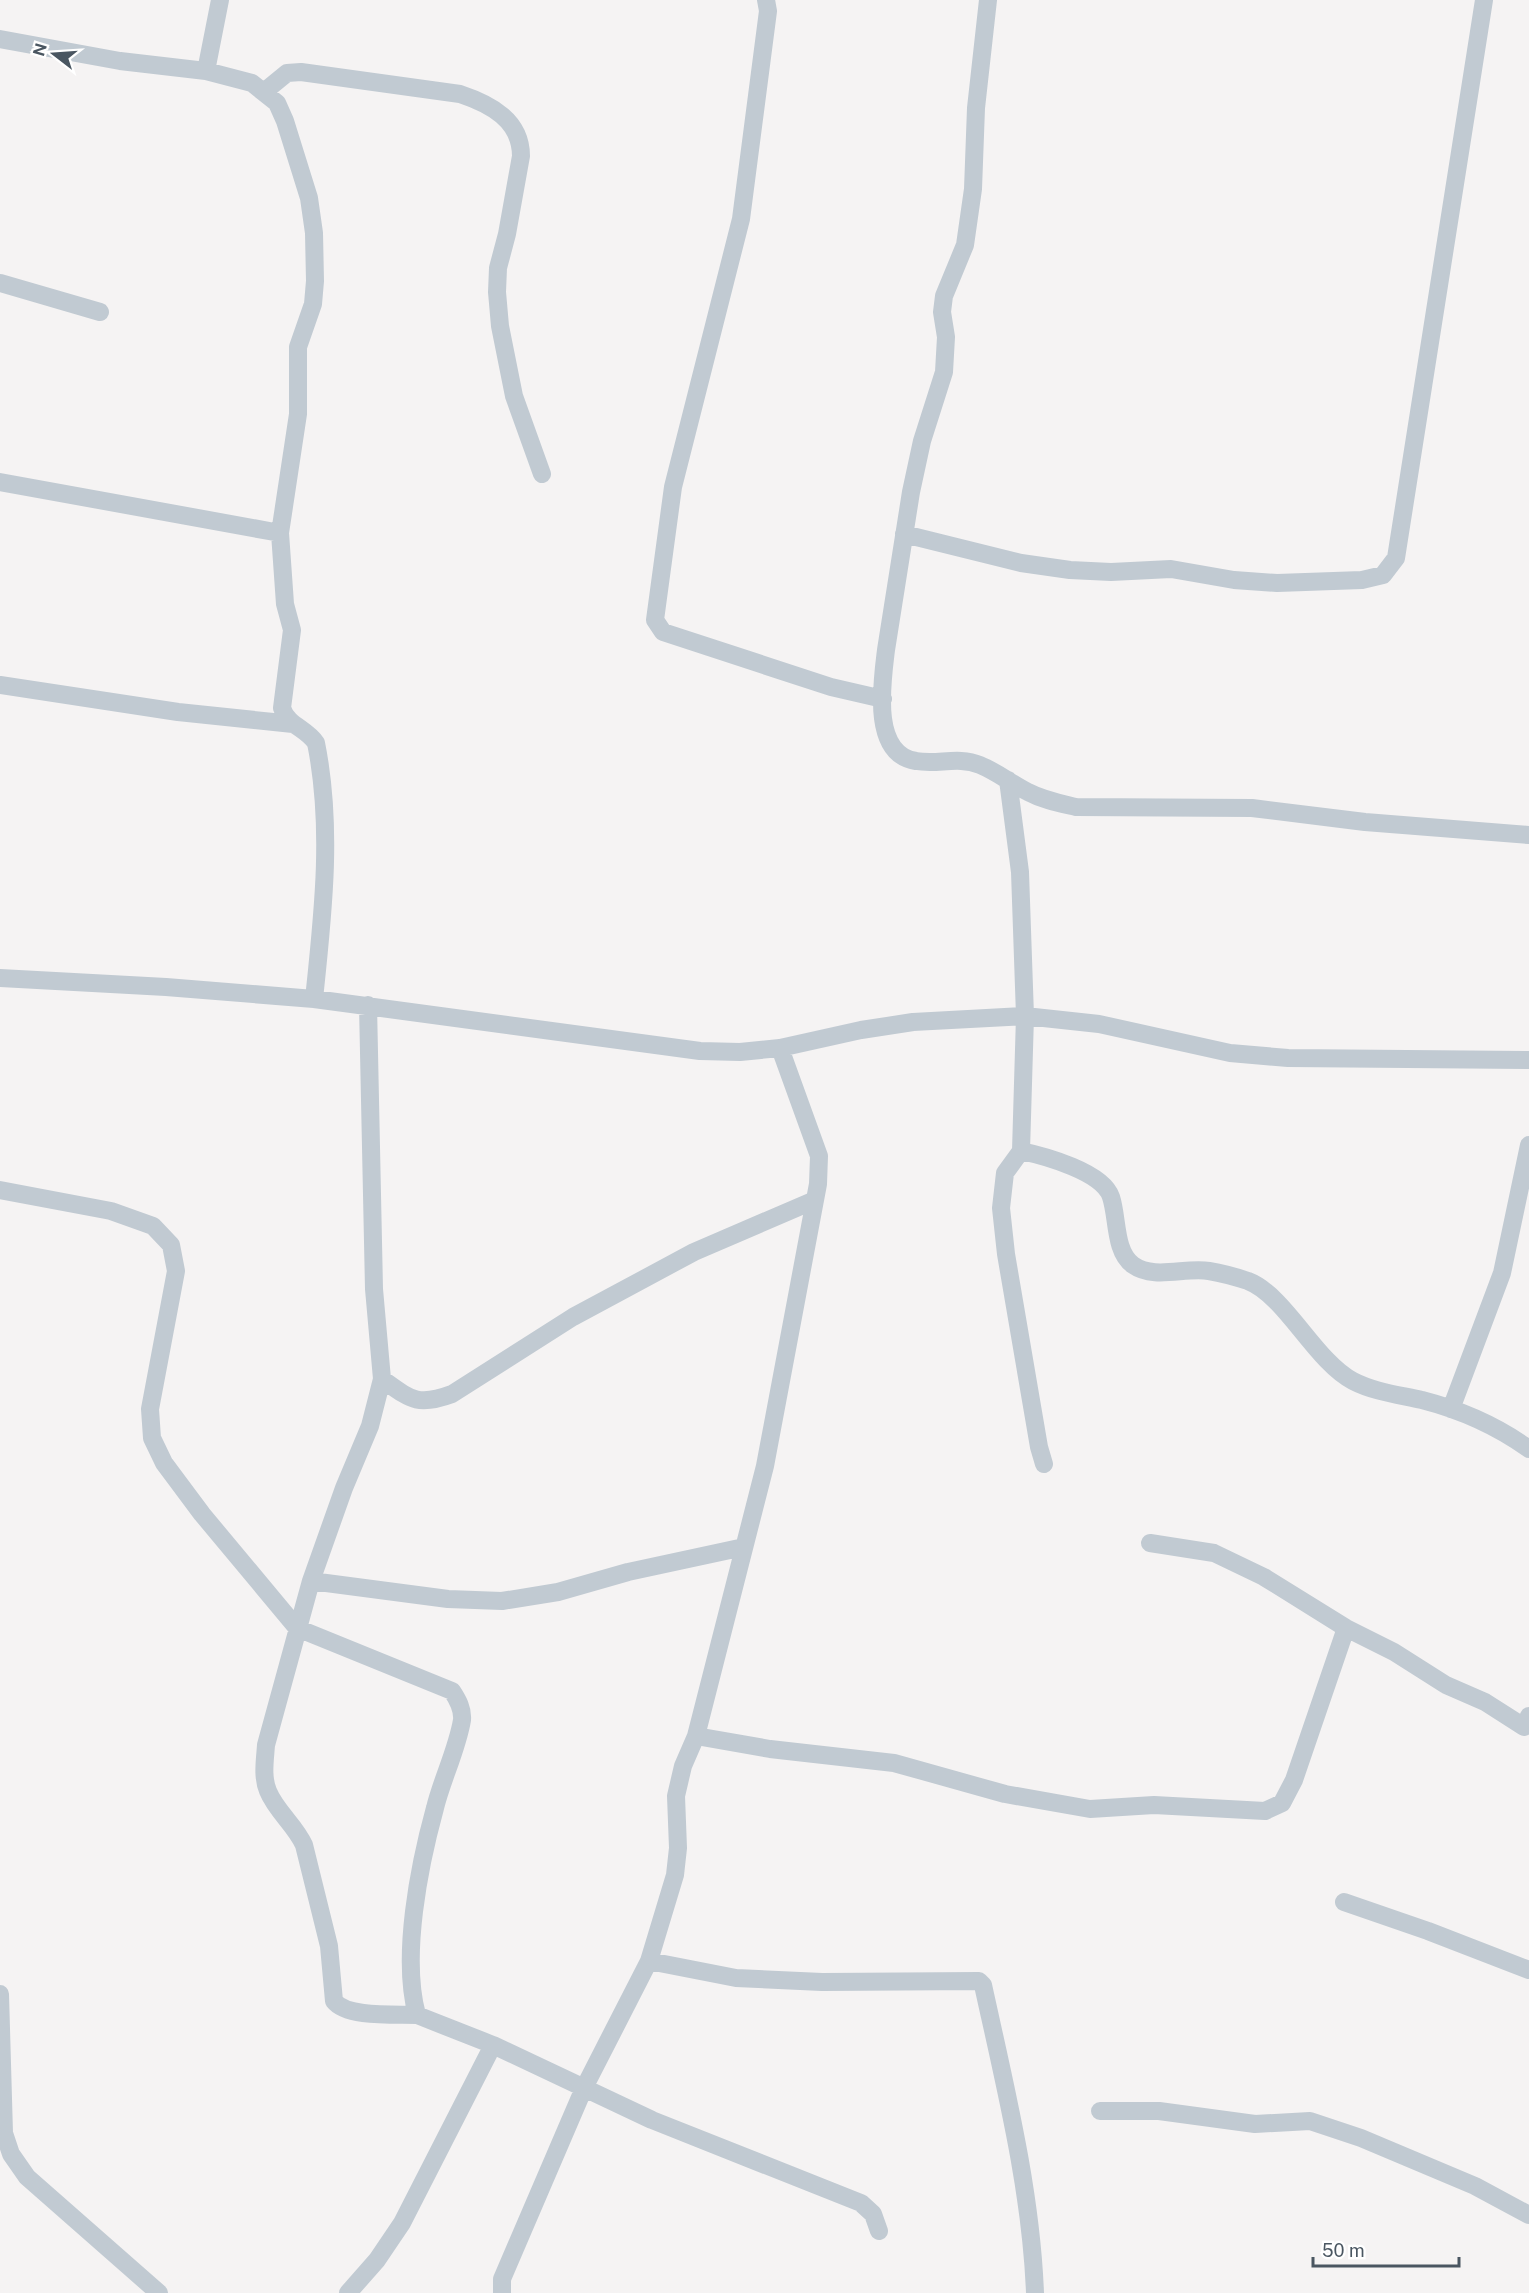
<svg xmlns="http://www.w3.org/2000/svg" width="1529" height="2293" font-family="'Public Sans',sans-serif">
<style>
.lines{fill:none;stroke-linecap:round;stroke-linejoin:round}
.street{stroke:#c1cad2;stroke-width:18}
</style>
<rect width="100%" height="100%" fill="#f5f3f3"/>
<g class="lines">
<path class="street" d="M766 0 768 11 741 219 673 487 655 620 663 632 831 687 883 699
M988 0 976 108 973 189 965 245 944 296 942 312 946 337 944 372 922 441 911 492 886 650C882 683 871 754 916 761 938 765 958 756 980 765 997 772 1012 784 1028 792 1043 800 1059 803 1076 807L1252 808 1365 822 1529 835
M0 39 120 61 206 71 252 83 277 103 285 121 309 198 314 233 315 281 313 304 298 347V414L280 533 285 604 292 630 282 708C288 726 306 728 316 743 333 827 323 914 314 999
M206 71 220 0
M265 91 287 73 301 72 460 94C490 104 521 120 521 156L507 234 498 268 497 292 500 326 514 396 542 474
M0 283 100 312
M0 482 280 533
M904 534 1021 563 1070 570 1111 572 1171 569 1234 580 1277 583 1362 580 1383 575 1396 558 1484 0
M0 685 178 712 293 724
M1008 780 1020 872 1025 1016 1021 1151 1005 1173 1001 1208 1006 1254 1039 1447 1044 1464
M0 978 166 987 314 999 700 1051 740 1052 780 1048 861 1030 913 1022 1025 1016 1099 1024 1230 1053 1288 1058 1529 1060
M368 1005 374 1289 382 1379 370 1426 344 1488 311 1581 266 1745C265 1760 262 1777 268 1791 276 1811 295 1825 304 1845L329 1946 334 2001C347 2018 396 2014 417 2015
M1021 1151C1045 1156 1103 1172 1111 1197 1118 1218 1114 1251 1133 1265 1154 1280 1185 1267 1209 1271 1221 1273 1236 1277 1248 1281 1285 1295 1315 1361 1353 1381 1374 1392 1400 1395 1422 1400 1461 1410 1497 1426 1529 1449
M0 1190 111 1211 153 1226 171 1245 176 1271 150 1409 152 1438 164 1463 202 1514 297 1628 452 1691C458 1700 463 1709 462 1720 457 1750 442 1779 435 1808 419 1866 401 1957 417 2015L493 2045 652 2120 861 2203 873 2214 879 2231
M382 1379C410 1399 417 1407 452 1394L573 1317 694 1252 815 1200
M1451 1409 1502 1273 1529 1145
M1150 1543 1214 1553 1264 1577 1346 1628 1394 1652 1446 1685 1485 1702 1524 1727 1529 1716
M311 1581 448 1599 502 1601 558 1592 628 1572 744 1547
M696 1736 770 1749 894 1763 1005 1794 1090 1809 1154 1805 1265 1811 1282 1803 1294 1780 1346 1628
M1344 1902 1428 1931 1529 1970
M649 1961 736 1978 822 1982 979 1981 983 1985C1005 2086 1031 2189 1035 2293
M0 1994 4 2133 11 2154 27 2177 159 2293
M1100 2111H1159L1255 2124 1310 2121 1361 2138 1475 2186 1529 2215
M348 2293 377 2260 402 2223 493 2045
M502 2293V2279L584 2088 649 1961 675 1875 678 1848 676 1796 683 1766 696 1736 765 1466 818 1184 819 1156 780 1048"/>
</g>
<g transform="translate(54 54) rotate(287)" stroke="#ffffff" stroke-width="4.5" paint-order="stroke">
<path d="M0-4.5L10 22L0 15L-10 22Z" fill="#4a5661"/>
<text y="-9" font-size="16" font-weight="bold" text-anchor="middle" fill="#4a5661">N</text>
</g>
<path d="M1313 2257v9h146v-9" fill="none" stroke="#4a5661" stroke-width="3"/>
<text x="1322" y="2257" font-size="18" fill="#4a5661" stroke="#ffffff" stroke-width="4.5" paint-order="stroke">50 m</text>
</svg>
